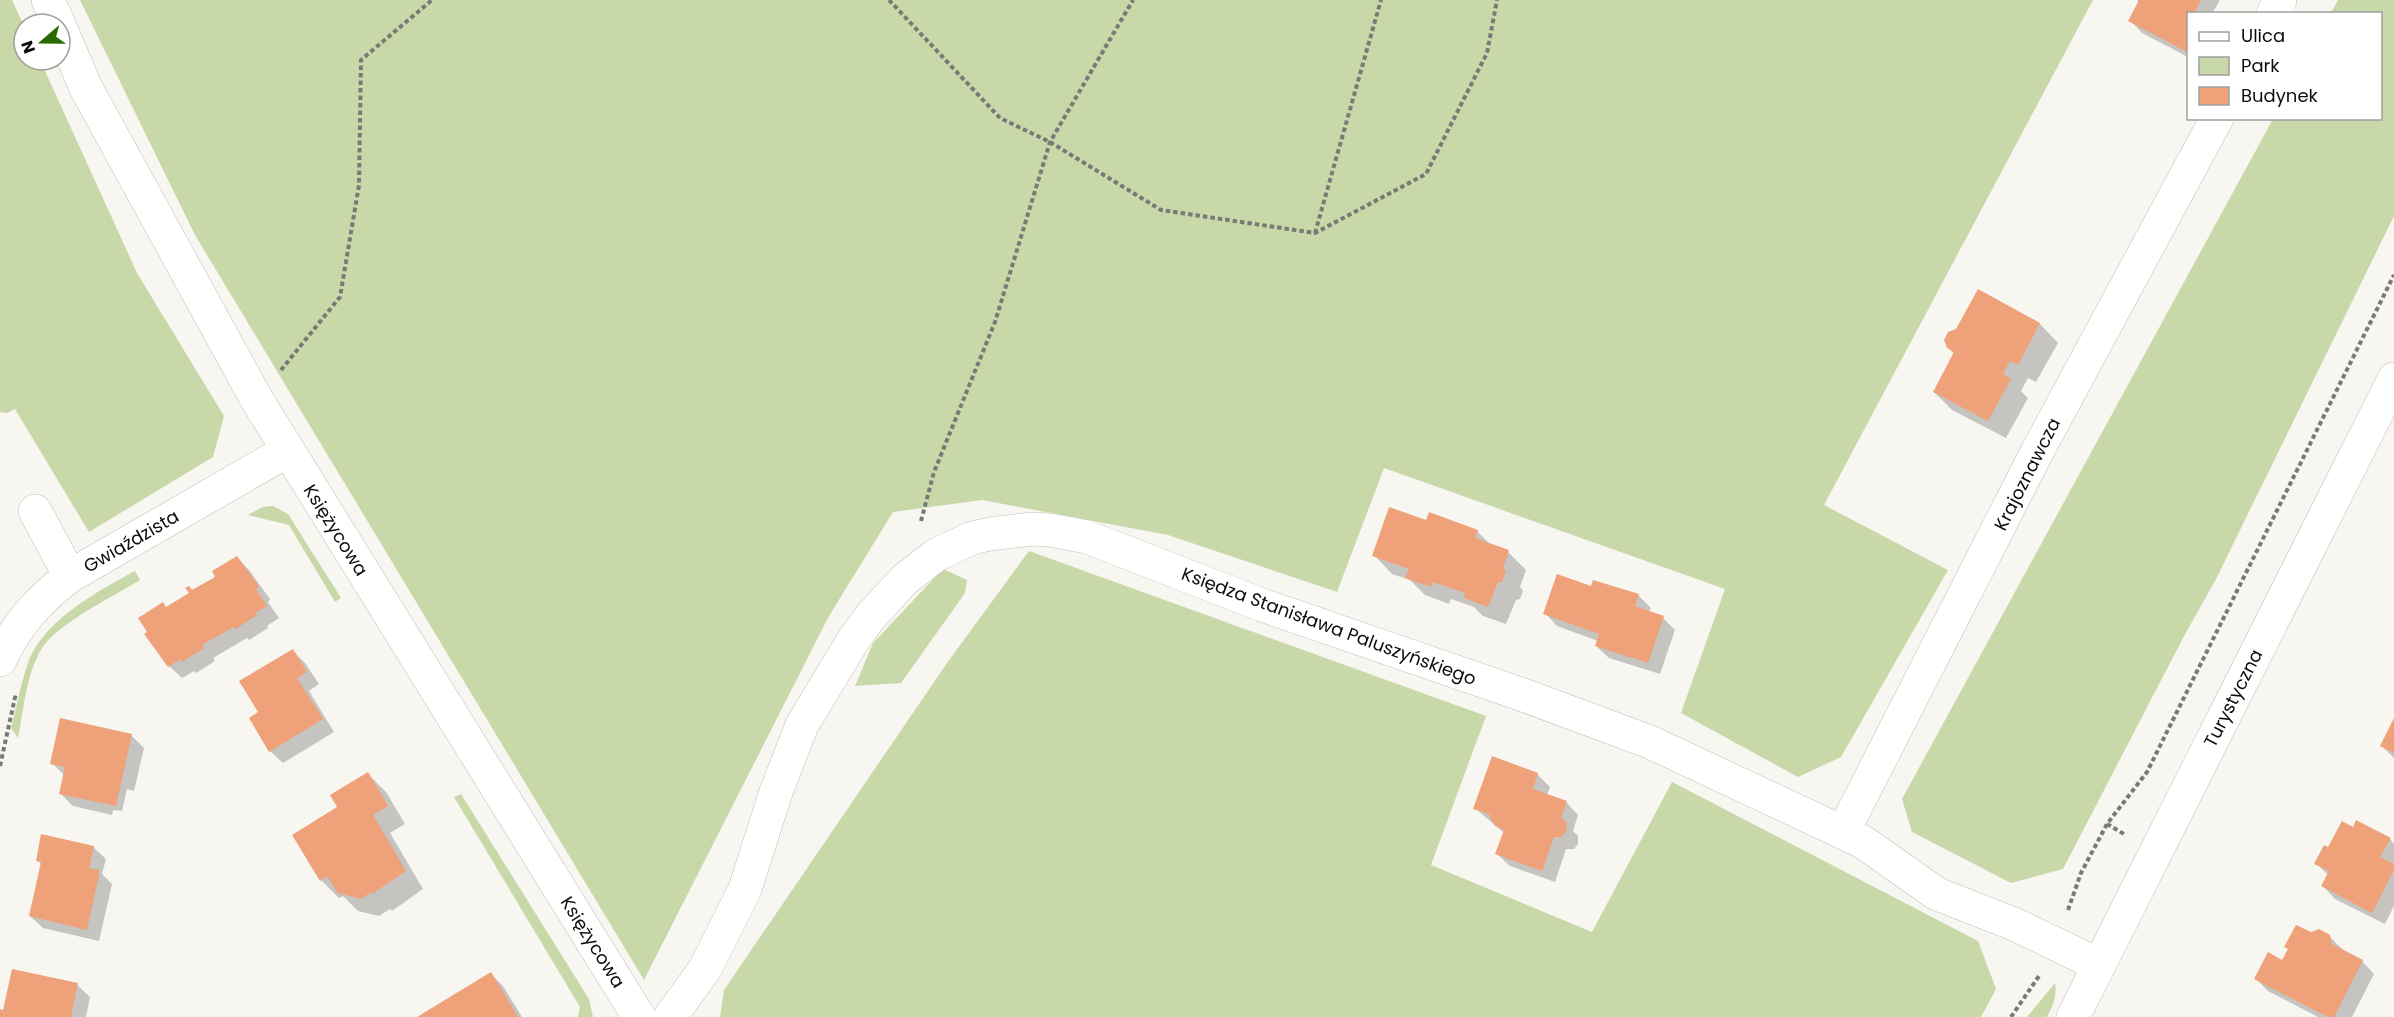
<svg xmlns="http://www.w3.org/2000/svg" width="2394" height="1017" font-family="Poppins,sans-serif">
<style>
.green{fill:#c8d8a9}
.shadow{fill:#0003}
.building{fill:#efa179}
.lines{fill:none;stroke-linecap:round;stroke-linejoin:round}
.street-casing{stroke:#c0bfba;stroke-width:34}
.secondary-casing{stroke:#c0bfba;stroke-width:34}
.path{stroke:#797975;stroke-width:4;stroke-dasharray:4.5 3;stroke-linecap:butt}
.street{stroke:#fff;stroke-width:33}
.secondary{stroke:#fff;stroke-width:33}
.labels{text-anchor:middle;dominant-baseline:central;stroke-width:4.5;stroke-linejoin:round;paint-order:stroke}
.street-label{font-size:18px;fill:#0d0d0b;stroke:#fff}
</style>
<rect width="100%" height="100%" fill="#f7f6f0"/>
<path class="green" d="M0 0H12L24 26V60H40L137 273 224 416 213 457 89 532 15 409 7 413 0 412Z
M80 0H2093L1824 505 1948 570 1841 757 1798 777 1681 713 1725 589 1384 468 1337 592 1168 535 982 500 893 512 829 616 644 980 195 235Z
M2338 0H2394V216L2216 579 2183 638 2063 869 2011 883 1912 832 1902 799 2273 119 2380 118V14L2331 13Z
M273 506 288 514 341 598 335 602 289 525 248 515 263 507Z
M1029 551 1486 716 1431 865 1592 932 1672 782 1978 941 1996 989 1981 1017H720L724 990 947 663Z
M943 569 967 580 965 593 901 683 855 686 873 643Z
M135 571 140 580C114 596 57 624 42 648 26 674 24 709 18 738L11 728C17 705 21 682 29 660 46 619 98 591 135 571Z
M461 794 589 999 593 1017H578L580 1007 454 797Z
M2055 983C2057 996 2053 1006 2047 1017H2027Z"/>
<path class="shadow" d="M2137 0H2220L2212 14H2188V57L2142 33 2130 20 2139 2Z
M1979 291 2040 324 2058 343 2036 382 2028 378 2021 391 2028 398 2006 438 1952 410 1934 392 1954 354 1948 347Z
M1427 522 1477 531 1492 546 1508 552 1526 570 1520 587 1523 591 1520 599 1516 600 1506 624 1483 616 1474 607 1451 599 1449 604 1425 595 1410 580 1392 574 1374 555Z
M237 558 249 570 270 599 268 602 279 618 267 626 268 628 249 640 247 638 213 658 215 661 196 673 194 671 182 678 169 666 167 608 217 577Z
M1592 588 1638 595 1651 608 1649 612 1663 618 1675 630 1660 674 1609 658 1596 646 1598 641 1557 626 1545 613Z
M293 651 305 663 319 684 309 691 334 732 283 763 270 751 260 712Z
M2394 722V758L2382 746Z
M131 735 144 748 134 791 127 789 122 811 113 810 112 815 73 806 61 794 65 776 52 763Z
M368 774 386 792 405 824 390 833 423 889 392 911 390 909 379 916 358 911 343 896 339 898 321 880 339 808Z
M1537 774 1550 787 1547 795 1566 802 1578 815 1573 831 1578 836V844L1574 849H1566L1555 882 1510 866 1497 854 1504 833 1475 808Z
M2354 829 2390 839 2394 844V906L2385 924 2335 899 2323 886 2329 876 2316 863 2329 849Z
M93 847 106 859 102 874 112 884 99 941 43 928 30 916 42 865 37 860Z
M2329 936 2342 949 2362 961 2374 974 2352 1017H2318L2268 991 2256 979 2283 962 2289 950 2286 947Z
M491 974 503 986 522 1017H420Z
M77 985 90 997 86 1017H0V1011H4Z"/>
<path class="building" d="M2139 0H2201L2194 14H2188V48L2187 52 2128 21Z
M1978 289 2040 323 2018 365 2010 361 2003 374 2011 379 1988 421 1933 392 1954 352 1947 348 1944 340 1948 332 1956 329Z
M1389 507 1426 520 1429 512 1478 530 1475 538 1509 550 1503 568 1506 571 1502 582H1498L1488 607 1464 598 1465 593 1433 582 1431 587 1405 578 1409 569 1372 556Z
M237 556 259 586 256 589 267 606 255 613 257 615 235 629 233 627 202 645 204 648 182 662 181 659 168 667 144 634 147 632 138 618 163 602 166 607 189 593 185 588 189 586 192 590 215 577 212 571Z
M1557 574 1591 586 1593 580 1639 594 1635 606 1664 616 1648 663 1595 646 1599 634 1543 614Z
M293 649 307 672 297 678 323 719 269 752 249 718 258 712 239 681Z
M60 718 132 734 116 806 59 794 65 767 50 764Z
M2394 718V753L2380 746Z
M1492 756 1538 773 1533 789 1567 801 1561 818 1567 823 1566 832 1561 837H1554L1542 871 1495 854 1504 830 1494 825 1489 814 1473 809Z
M368 772 388 806 373 815 406 871 372 894 371 892 361 899 338 893 327 876 320 881 292 835 337 807 330 795Z
M2356 820 2391 838 2380 857 2394 864V870L2372 913 2321 886 2329 871 2314 864 2324 845 2328 847 2342 821 2353 827Z
M41 834 94 846 89 868 100 870 87 930 29 916 41 862 36 861Z
M2296 925 2311 932 2319 929 2330 935 2332 944 2363 960 2334 1017H2328L2254 979 2268 952 2282 960 2288 949 2284 947Z
M12 969 78 983 71 1017H0V1009L3 1010Z
M491 972 518 1017H417Z"/>
<g class="lines">
<defs>
<path id="street" d="M48 0 59 24
M2273 14 2280 0
M60 27 86 88 257 400 639 1017
M35 511 70 576
M0 660C16 624 40 599 70 576L287 451
M1843 832 2037 452 2217 118
M670 1017 705 969 745 889 776 792 802 725 854 639 871 616 904 580 936 555 972 538 990 534 1032 529 1050 530 1087 537 1262 605 1526 696 1650 742 1863 842 1937 894 2014 924 2099 965"/>
<path id="secondary" d="M2073 1017 2394 379"/>
</defs>
<use href="#street" class="street-casing"/>
<use href="#secondary" class="secondary-casing"/>
<path class="path" d="M889 0 1000 118 1050 142 1161 210 1315 233 1426 174 1487 53 1497 0
M1315 233 1381 0
M281 370 340 297 359 185 361 60 432 0
M921 521 934 472 995 322 1050 142 1133 0
M0 766 16 693
M2107 824 2124 834
M2068 910 2081 873 2107 824 2147 772 2394 275
M2011 1017 2039 976"/>
<use href="#street" class="street"/>
<use href="#secondary" class="secondary"/>
</g>
<g class="labels">
<g class="street-label">
<text transform="translate(2027 474) rotate(-63)">Krajoznawcza</text>
<text transform="translate(336 530) rotate(58)">Księżycowa</text>
<text transform="translate(131 541) rotate(-30)">Gwiaździsta</text>
<text transform="translate(1329 626) rotate(20)">Księdza Stanisława Paluszyńskiego</text>
<text transform="translate(2233 698) rotate(-63)">Turystyczna</text>
<text transform="translate(593 942) rotate(58)">Księżycowa</text>
</g>
</g>
<rect x="2187" y="12" width="195" height="108" fill="#ffffff" stroke="#9e9e9d" stroke-width="1.5"/>
<rect x="2199" y="32" width="30" height="9" fill="#ffffff" stroke="#9e9e9d" stroke-width="1.5"/>
<text x="2241" y="42" font-size="18" fill="#0d0d0b">Ulica</text>
<rect x="2199" y="57" width="30" height="18" fill="#c8d8a9" stroke="#9e9e9d" stroke-width="1.5"/>
<text x="2241" y="72" font-size="18" fill="#0d0d0b">Park</text>
<rect x="2199" y="87" width="30" height="18" fill="#efa179" stroke="#9e9e9d" stroke-width="1.5"/>
<text x="2241" y="102" font-size="18" fill="#0d0d0b">Budynek</text>
<g transform="translate(42 42) rotate(250)"><circle r="28" fill="#ffffff" stroke="#9e9e9d" stroke-width="1.5"/>
<path d="M0-4.5L10 22L0 15L-10 22Z" fill="#276b02"/>
<text y="-9" font-size="16" font-weight="bold" text-anchor="middle" fill="#0d0d0b">N</text>
</g>
</svg>
